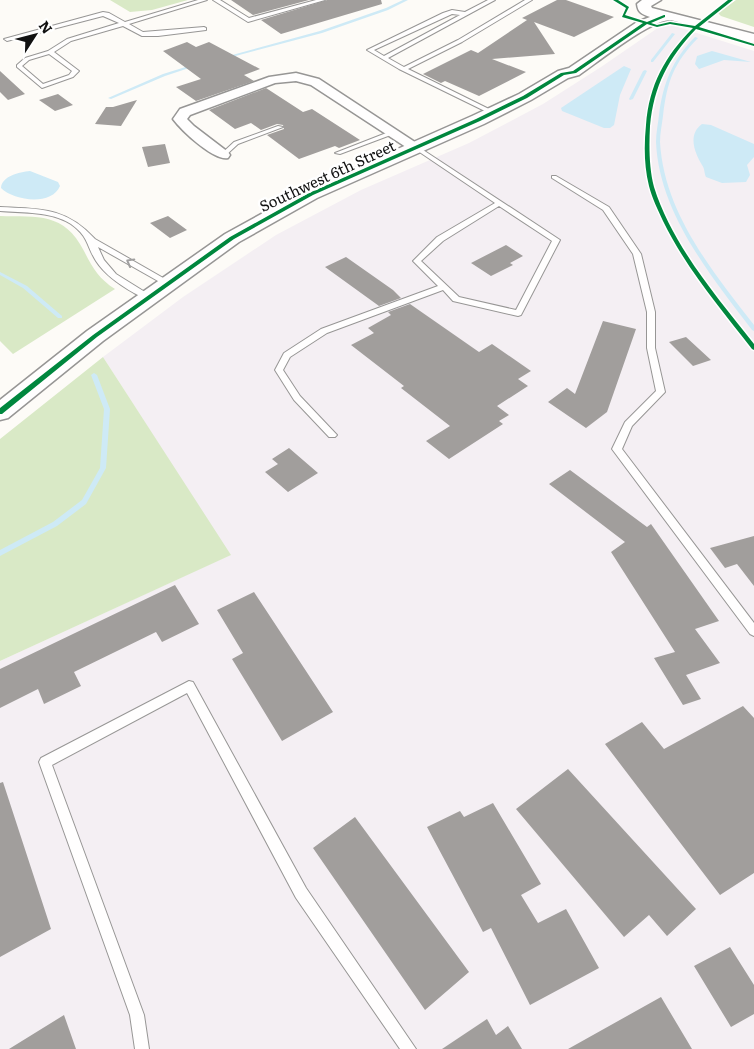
<svg xmlns="http://www.w3.org/2000/svg" width="754" height="1049" font-family="Literata,serif">
<style>
.industrial{fill:#f4eff3}
.forest{fill:#d9e9c6}
.water{fill:#ceeaf6}
.lines{fill:none;stroke-linecap:round;stroke-linejoin:round}
.stream{fill:#ceeaf6;fill-rule:evenodd}
.building{fill:#a19e9c}
.service-casing{stroke:#979695;stroke-width:2}
.minor-casing{stroke:#979695;stroke-width:3}
.tertiary-casing{stroke:#979695;stroke-width:3}
.service{fill:#fffefe;fill-rule:evenodd}
.minor{fill:#fffefe;fill-rule:evenodd}
.tertiary{fill:#fffefe;fill-rule:evenodd}
.cycleway-casing{stroke:#fff;stroke-width:3}
.cycleway{fill:#00873e;fill-rule:evenodd}
.oneway{stroke:#a09f9f}
.labels{text-anchor:middle;dominant-baseline:central;stroke-width:5;stroke-linejoin:round;paint-order:stroke}
.far-street-label{font-size:15px;fill:#111;stroke:#fff}
</style>
<rect width="100%" height="100%" fill="#fdfbf7"/>
<path class="industrial" d="M665 23 754 51V1049H0V661L230 555 103 357 183 297 276 235 361 190 469 143 543 104 601 67Z"/>
<path class="forest" d="M110 0H188L152 10 130 12Z
M736 0H754V27L721 16 718 13Z
M0 216C38 217 64 212 84 251 92 267 99 279 115 289L13 354 0 341Z
M103 357 231 555 0 661V439Z"/>
<path class="water" d="M712 51 751 62 724 60 699 69 695 64 697 56Z
M624 66 631 69 620 95 614 125 610 128H604L562 111 561 108Z
M702 124 711 125 754 144V157L747 165 750 175 746 182 722 183 706 177C704 173 705 169 702 165 695 153 687 135 702 124Z
M30 171 58 182 60 186C52 206 14 201 1 188 2 176 19 172 30 171Z"/>
<g class="lines">
<path class="stream" d="M403 0H408L388 10 322 33 228 58 225 57 320 31 386 8Z
M672 33 675 34 653 62H651V60Z
M695 37 698 38C674 63 667 81 663 116 662 124 660 133 660 142 664 213 713 272 754 325V331L752 330C711 276 659 213 656 142 656 133 658 124 659 115 663 84 672 60 695 37Z
M192 65 195 66 165 76 111 99 108 98 163 74Z
M645 70 647 71 633 99 630 100 629 99 643 71Z
M0 272 27 286 62 316V318H58L23 288 0 275Z
M94 373 97 375 110 409 106 468 86 504 57 526 0 556V550L53 522 82 500 100 468 104 409 91 375Z"/>
</g>
<path class="building" d="M231 0H309L253 15Z
M327 0H381L382 4 281 34 261 20Z
M557 0H566L614 17 574 37 534 22 555 54 492 59 526 72 479 96 445 81 441 83 423 74 471 50 478 53 527 20 522 18Z
M187 42 196 47 209 42 260 69 244 75 254 81 196 101 176 87 201 79 163 51Z
M0 71 25 94 8 100 0 92Z
M266 88 303 112 312 109 360 140 339 148 335 146 299 159 267 135 284 129 283 125 277 124 261 130 251 123 235 129 209 110Z
M58 94 73 105 55 111 39 100Z
M137 100 121 126 95 124 106 107H113Z
M165 144 170 163 148 167 142 147Z
M168 216 187 230 170 238 150 223Z
M506 245 523 256 510 263 513 265 491 276 471 263Z
M346 257 393 290 401 298 379 306 325 267Z
M410 304 479 352 492 344 531 371 518 379 528 386 497 406 509 415 499 421 503 424 449 459 426 441 450 426 401 388 404 386 351 345 374 333 368 328 391 315 388 312Z
M603 321 636 329 607 412 586 428 548 402 567 388 575 394Z
M686 337 711 360 693 366 669 342Z
M289 448 318 473 288 492 265 472 278 464 272 459Z
M570 470 647 527 651 524 719 621 695 629 720 663 686 675 701 699 683 705 654 658 675 652 611 552 625 542 549 484Z
M754 536V586L737 564 725 568 710 548Z
M175 585 199 624 162 642 156 632 74 672 81 686 44 704 38 689 0 708V669Z
M254 592 333 712 282 741 232 659 243 653 217 610Z
M743 706 754 718V873L720 895 605 744 642 722 664 749Z
M568 769 696 909 667 936 649 915 624 937 516 809Z
M3 782 51 929 0 957V783Z
M493 803 541 884 521 895 538 923 566 909 599 968 530 1005 491 928 483 932 427 827 460 811 464 817Z
M355 817 469 972 425 1010 313 848Z
M730 947 754 985V1014L731 1027 694 966Z
M661 997 692 1049H568Z
M64 1015 76 1049H9Z
M487 1019 496 1035 508 1026 522 1049H442Z"/>
<g class="lines">
<defs>
<path id="service" d="M198 0H207L129 24 143 32 204 27 206 28V30L158 36H142L123 26 71 41 54 52 79 71 73 77 42 88 17 67V65L25 58 48 51 67 39 119 23 103 16 7 41 4 39 103 12 109 13 125 22ZM49 54 72 71 69 75 43 84 22 66 29 60Z
M213 0H220L249 18 316 0H325L248 22Z
M488 0H495L388 58 404 67 458 40 525 0H532L462 42 408 69 495 112V114H491L399 69 367 50 443 13 452 10 465 12ZM452 14 460 15 384 56 374 50Z
M278 126 283 127 238 144 225 156 220 155 234 142Z
M394 130 396 131V133L340 154 335 153Z
M417 146 560 240 521 315 518 316 453 301 443 290 327 333 290 357 283 370 300 396 337 435 335 437H329L294 400 275 370 284 353 321 329 438 286 413 261 437 237 495 203 415 149 414 148ZM499 206 552 241 516 310 459 297 421 261 443 241Z
M552 176H556L609 207 641 254 655 312V348L665 392 632 426 622 449 754 623V636L750 634 612 449 625 422 656 391 647 348V312L633 254 603 210 552 178Z
M0 207C40 209 66 207 95 239L172 283 168 285H165L98 247 104 260 116 274 153 297 152 299C145 300 140 296 134 293 120 285 105 275 96 261 86 245 89 237 71 224 51 211 23 213 0 211Z
M189 681 193 682 306 888 416 1049H400L296 898 187 693 52 765 144 1015 149 1049H135L130 1015 39 762 41 758Z"/>
<path id="minor" d="M296 73 319 79 424 148 417 152 412 151 311 85 296 81 275 83 190 115 187 119 194 126 228 152 230 155 228 158C214 161 182 131 173 119L180 109 269 77Z"/>
<path id="tertiary" d="M642 0H661L651 6 652 8 754 34V43L671 20C651 19 598 62 579 75L568 78 531 100 484 124 317 198 239 242 103 341 8 418 0 420V400L87 331 225 234 305 190 472 116 519 94 558 71 569 68 637 22 650 17C642 14 638 13 637 4Z"/>
</defs>
<use href="#service" class="service-casing"/>
<use href="#minor" class="minor-casing"/>
<use href="#tertiary" class="tertiary-casing"/>
<use href="#service" class="service"/>
<use href="#minor" class="minor"/>
<use href="#tertiary" class="tertiary"/>
<defs>
<path id="cycleway" d="M613 0H618L629 7 625 15 647 22 664 15H665V17L651 23 657 25 670 22 695 26 728 0H733L699 27 754 44V46L696 29C668 59 654 85 650 126 649 146 649 168 654 187 672 245 717 297 754 344V350L752 349C720 308 686 268 663 221 658 210 652 198 649 186 644 166 644 145 646 125 649 85 665 56 693 28L670 24 657 27 647 24 576 73 564 75 527 98 480 121 313 195 234 239 97 337 2 414H0V408L93 335 230 237 309 193 476 119 523 96 561 73 573 71 643 23 622 17 626 8Z"/>
</defs>
<use href="#cycleway" class="cycleway-casing"/>
<use href="#cycleway" class="cycleway"/>
</g>
<defs><path id="oneway-chevron" d="M-2-3.5L2.5 0L-2 3.5" fill="none" stroke-width="1.6" stroke-linecap="round" stroke-linejoin="round" transform="scale(1.25)"/></defs>
<use class="oneway" href="#oneway-chevron" transform="translate(130 262) rotate(-151)"/>
<g class="labels">
<g class="far-street-label">
<text transform="translate(327 175) rotate(-25)">Southwest 6th Street</text>
</g>
</g>
<g transform="translate(35 35) rotate(54)" stroke="#ffffff" stroke-width="4" paint-order="stroke">
<path d="M0-4L9 19L0 12L-9 19Z" fill="#111111"/>
<text y="-8" font-size="14" font-weight="bold" text-anchor="middle" fill="#111111">N</text>
</g>
</svg>
